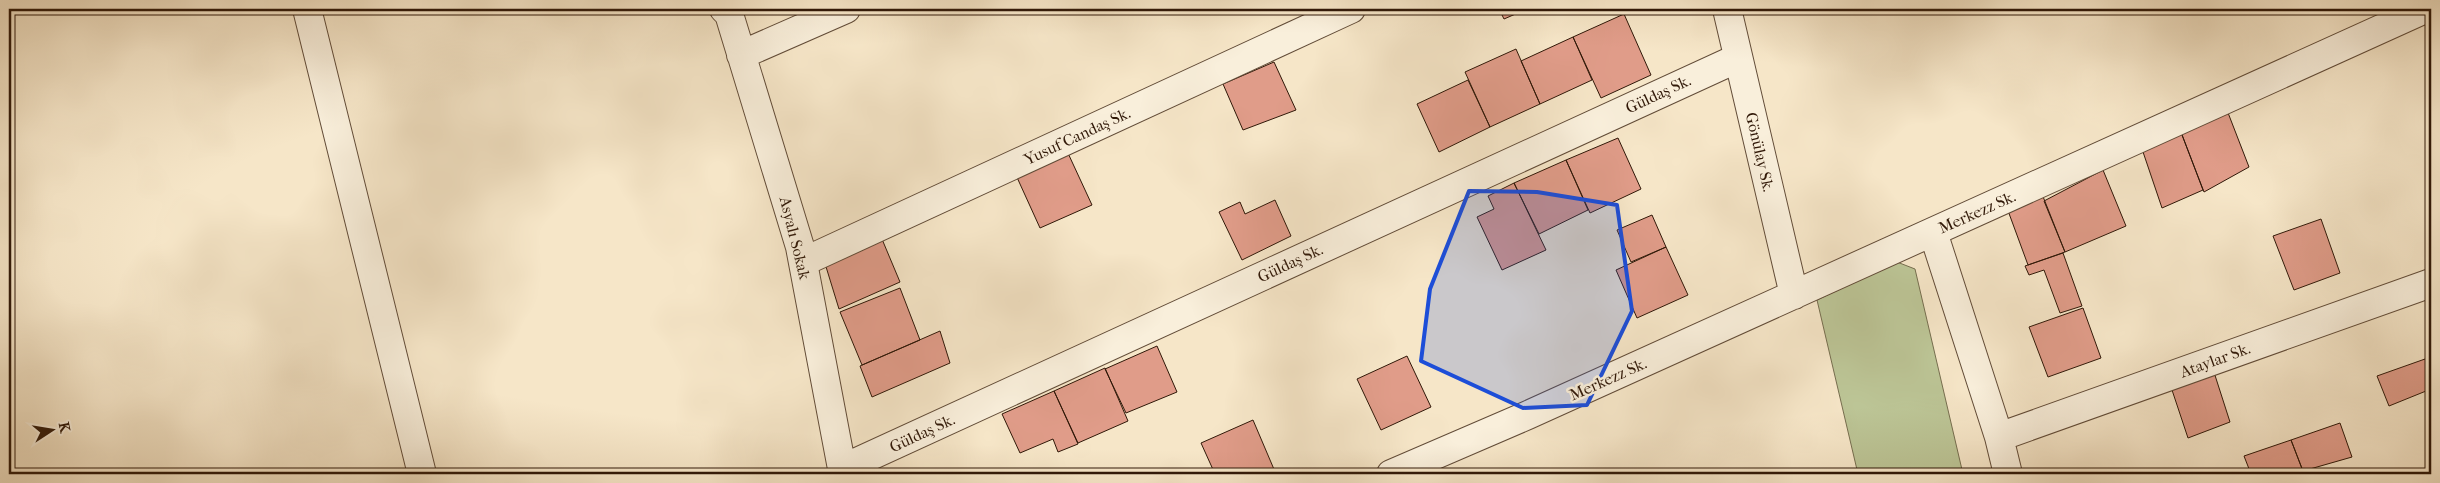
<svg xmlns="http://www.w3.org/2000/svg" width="2440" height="483" font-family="'IM FELL French Canon',serif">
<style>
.green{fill:#bcc596;stroke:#766e4f}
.building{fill:#e09c89;stroke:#301808}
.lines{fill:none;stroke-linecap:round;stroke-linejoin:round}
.minor-casing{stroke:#624c38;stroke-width:30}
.minor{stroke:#f9efdb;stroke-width:28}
.marked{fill:#1d4ed8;fill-opacity:0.2;stroke:#1d4ed8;stroke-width:4;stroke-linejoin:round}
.labels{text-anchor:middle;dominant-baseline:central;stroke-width:5;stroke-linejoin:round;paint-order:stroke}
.street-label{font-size:16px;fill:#301808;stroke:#f9efdb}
</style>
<rect width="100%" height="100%" fill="#f6e6c8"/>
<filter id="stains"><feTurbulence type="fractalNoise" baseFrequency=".004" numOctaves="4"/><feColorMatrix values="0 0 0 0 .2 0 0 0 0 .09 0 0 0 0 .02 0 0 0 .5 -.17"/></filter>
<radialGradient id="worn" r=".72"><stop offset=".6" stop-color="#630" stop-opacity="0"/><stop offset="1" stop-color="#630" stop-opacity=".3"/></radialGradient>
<path class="green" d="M1897 262 1915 269 1963 474H1858L1817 300Z"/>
<path class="building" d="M1499 9H1527L1504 19Z
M1624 14 1651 75 1601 98 1573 37Z
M1573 37 1592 80 1540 104 1521 61Z
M1516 49 1540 104 1490 127 1465 72Z
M1274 62 1296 110 1243 130 1223 84Z
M1468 80 1490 127 1439 152 1417 104Z
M2225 105 2249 167 2204 192 2179 127Z
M2179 127 2203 190 2162 208 2141 146Z
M1618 138 1641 189 1590 213 1566 160Z
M1067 151 1092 205 1040 228 1015 173Z
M1566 160 1588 210 1539 234 1514 183Z
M2103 170 2126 226 2065 252 2044 201Z
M1514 183 1546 250 1502 270 1477 217 1494 209 1488 196Z
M2042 194 2065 252 2028 265 2007 208Z
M1275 200 1291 236 1242 260 1219 212 1240 202 1245 214Z
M1652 215 1666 247 1631 262 1617 230Z
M2321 219 2340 273 2294 290 2273 236Z
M879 232 900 282 839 309 823 257Z
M1666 247 1688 295 1637 318 1616 270Z
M2063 253 2082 306 2060 313 2044 270 2029 275 2025 266Z
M900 288 920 340 862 365 840 312Z
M2083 308 2101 358 2048 377 2029 327Z
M940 331 950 363 872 397 860 366Z
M1157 346 1177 392 1126 413 1105 369Z
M1407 356 1431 407 1381 430 1357 379Z
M2425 359 2431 378V389L2389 406 2377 376Z
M2212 366 2230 422 2188 438 2169 381Z
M1105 368 1128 421 1078 443 1054 391Z
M1054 391 1078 444 1058 452 1053 439 1020 453 1002 414Z
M1253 420 1276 474H1215L1201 443Z
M2340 423 2352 457 2303 471 2291 440Z
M2291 440 2304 474H2251L2244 456Z"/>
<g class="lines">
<defs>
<path id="minor" d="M307 9 422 474
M724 9 729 14 800 247 843 474
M1727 9 1794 295
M741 55 846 9
M1933 232 1999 437 2008 474
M803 262 1351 9
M1999 437 2431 283
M842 469 1738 58
M1391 474 1528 415 2425 9"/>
</defs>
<use href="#minor" class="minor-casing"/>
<use href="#minor" class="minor"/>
</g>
<path class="marked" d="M1469 191 1537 192 1617 205 1632 311 1587 405 1523 408 1421 361 1430 289Z"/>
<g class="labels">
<g class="street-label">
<text transform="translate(1658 94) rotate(-25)">Güldaş Sk.</text>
<text transform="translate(1077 136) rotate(-25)">Yusuf Candaş Sk.</text>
<text transform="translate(1760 152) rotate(77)">Gönülay Sk.</text>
<text transform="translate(1977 212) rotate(-24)">Merkezz Sk.</text>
<text transform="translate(795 238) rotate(76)">Asyalı Sokak</text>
<text transform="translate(1290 263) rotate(-25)">Güldaş Sk.</text>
<text transform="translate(2215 360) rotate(-20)">Ataylar Sk.</text>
<text transform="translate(1608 379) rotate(-24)">Merkezz Sk.</text>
<text transform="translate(922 433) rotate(-25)">Güldaş Sk.</text>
</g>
</g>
<rect width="2440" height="483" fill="none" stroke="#f6e6c8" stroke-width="30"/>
<rect x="10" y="10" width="2420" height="463" fill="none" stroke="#301808" stroke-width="2.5"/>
<rect x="15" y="15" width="2410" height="453" fill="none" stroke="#301808"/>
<g transform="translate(52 430) rotate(78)" stroke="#f9efdb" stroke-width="4" paint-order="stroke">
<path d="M0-4L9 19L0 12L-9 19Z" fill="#301808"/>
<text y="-8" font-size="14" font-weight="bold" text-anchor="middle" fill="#301808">K</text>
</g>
<rect width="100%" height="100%" filter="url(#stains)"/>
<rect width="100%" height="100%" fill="url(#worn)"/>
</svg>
